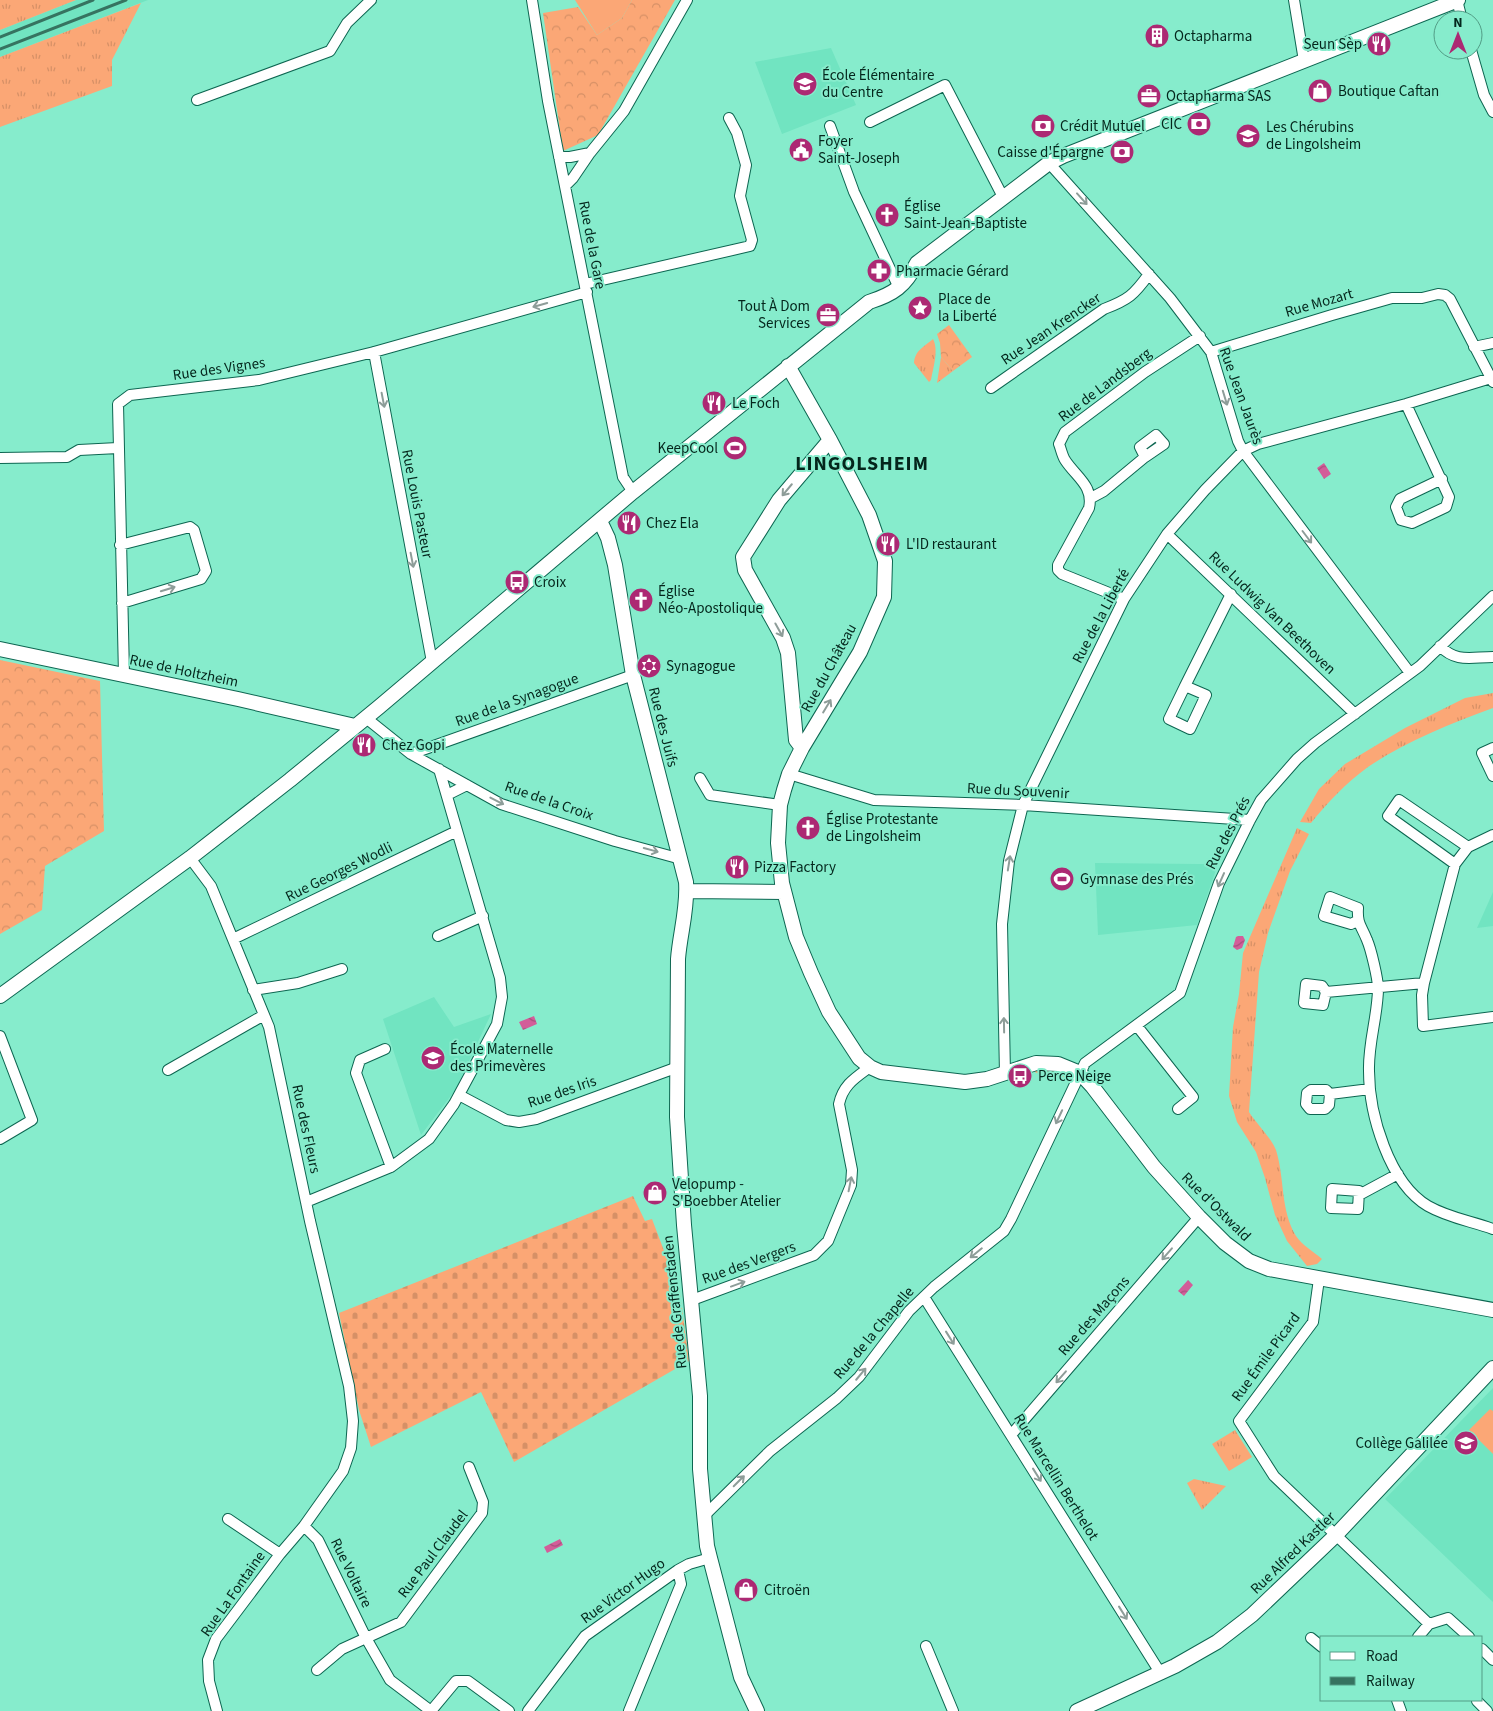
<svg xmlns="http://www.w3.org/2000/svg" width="1493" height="1711" font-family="'Source Sans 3',sans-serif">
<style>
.built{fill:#71e4c1}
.grass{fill:url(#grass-tufts)}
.forest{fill:url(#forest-crowns)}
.cemetery{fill:url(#cemetery-stones)}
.garden{fill:#fba776}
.water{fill:url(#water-waves)}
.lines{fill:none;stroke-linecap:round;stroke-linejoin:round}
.street-casing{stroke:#0d6651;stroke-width:12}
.secondary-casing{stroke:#0d6651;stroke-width:16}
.street{stroke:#fff;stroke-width:10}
.secondary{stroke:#fff;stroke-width:14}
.rail{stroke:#367360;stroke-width:3}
.oneway{stroke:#8e9d99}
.labels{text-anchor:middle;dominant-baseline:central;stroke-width:4;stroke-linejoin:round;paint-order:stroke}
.poi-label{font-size:15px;fill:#04261c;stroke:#86eccc;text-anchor:start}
.street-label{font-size:15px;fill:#04261c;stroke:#86eccc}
.district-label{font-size:20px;font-weight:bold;letter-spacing:1px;fill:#04261c;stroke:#86eccc}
</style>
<defs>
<pattern id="grass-tufts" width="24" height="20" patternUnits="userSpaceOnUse" patternTransform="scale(1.25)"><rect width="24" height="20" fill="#fba776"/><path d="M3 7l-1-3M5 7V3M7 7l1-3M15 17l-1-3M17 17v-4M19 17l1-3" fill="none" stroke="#d69066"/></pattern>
<pattern id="forest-crowns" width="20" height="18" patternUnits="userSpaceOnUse" patternTransform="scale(1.25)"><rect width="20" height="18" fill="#fba776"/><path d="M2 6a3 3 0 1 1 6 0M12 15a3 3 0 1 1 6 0" fill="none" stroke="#d69066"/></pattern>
<pattern id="cemetery-stones" width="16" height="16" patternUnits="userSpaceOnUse" patternTransform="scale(1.25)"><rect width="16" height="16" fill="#fba776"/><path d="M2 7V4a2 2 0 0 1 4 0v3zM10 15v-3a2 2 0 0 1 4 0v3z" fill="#d69066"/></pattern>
<pattern id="water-waves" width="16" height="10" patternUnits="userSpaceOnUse" patternTransform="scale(1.25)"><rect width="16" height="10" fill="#d35d99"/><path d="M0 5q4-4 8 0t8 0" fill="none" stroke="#a94d7c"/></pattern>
</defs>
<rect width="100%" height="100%" fill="#86eccc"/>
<path class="built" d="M76 0H148L0 57V30Z
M831 48 856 105 782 134 755 62Z
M1095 863 1198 864H1218L1197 925 1098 935Z
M1493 892V926L1477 928Z
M434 997 454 1027 491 1014 456 1089 421 1135 383 1019Z
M1493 1388V1602L1385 1499Z"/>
<path class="grass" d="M0 0H76L0 30Z
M141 3 112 60V86L0 127V57Z
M933 339C939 350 933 368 931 380L929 382 914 363C915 350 924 347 933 339Z
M941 357 953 371 937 383Z
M1493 693V708C1450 724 1406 741 1368 767 1347 782 1327 803 1311 823L1300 822 1319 789 1345 764 1405 728 1465 698Z
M1297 828 1309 834 1290 871 1268 933 1259 972 1249 1112C1256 1123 1272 1139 1276 1150 1285 1179 1280 1209 1296 1236 1302 1245 1314 1252 1322 1259L1317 1264 1307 1266 1287 1241 1275 1215 1265 1178 1256 1152 1237 1122 1229 1096 1233 1027 1239 994 1243 953Z
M1041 1068 1060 1071 1071 1077 1069 1081C1062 1074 1057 1077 1048 1077 1043 1076 1039 1074 1035 1072L1034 1070Z
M1235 1430 1252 1457 1229 1471 1212 1444Z
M1194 1479 1226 1486 1202 1510 1187 1483Z"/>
<path class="forest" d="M632 0H675L598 135 563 151 543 13 578 7 597 35 622 18Z
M949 325 972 357 953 371 941 357 940 343 937 334Z
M0 660 100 681 104 831 45 866 42 910 0 934Z"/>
<path class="cemetery" d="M633 1196 645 1221 652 1219 680 1293 689 1361 514 1462 481 1392 371 1447 359 1410 339 1313Z"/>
<path class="garden" d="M561 0H632L622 18 597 35 575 0Z
M1490 1409 1493 1411V1454L1469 1430Z"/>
<path class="water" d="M1324 463 1331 474 1324 479 1317 468Z
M1238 936H1243L1245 940 1242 948 1237 950 1233 947 1236 937Z
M534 1016 537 1024 523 1030 519 1022Z
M1188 1280 1193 1285 1184 1296 1178 1291Z
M560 1539 563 1545 547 1553 544 1547Z"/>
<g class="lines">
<defs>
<path id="street" d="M532 0 548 101 623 477 633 492
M1294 0 1304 61
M1457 0 1462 20
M1471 50 1484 95 1493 112
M197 100 330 51 347 23 371 0
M870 122 945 85 1003 197
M830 126 854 192 899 288
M590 153 624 111 687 0
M559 157H570L590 153 573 178 565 186
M1049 163 1170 298 1211 352 1238 441 1243 451 1410 673
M585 284 750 246 752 240 740 196 746 165 737 133 729 118
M1474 347 1493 343
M374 352 432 662
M1211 352 1332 315 1392 298H1422L1438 294 1445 295 1450 299 1493 382
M991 388 1104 309C1128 300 1134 295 1149 274
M1406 404 1449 497 1446 507 1412 523 1401 520 1396 507 1400 499 1442 479
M1156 435 1164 444 1145 457 1140 447Z
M0 458 67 457 79 450 118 448
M1091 498 1104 491 1145 457
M1167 534 1355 714
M120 545 190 527 194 530 206 571 201 579 122 603
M1124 599 1062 574 1058 570V565L1089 508C1094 486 1076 477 1065 460 1062 455 1061 449 1059 444L1065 432 1145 372 1200 336
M1440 646C1456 663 1471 657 1493 657
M124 675 118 404 130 395 259 380 374 352 587 292
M1185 686 1206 695 1190 729 1169 719Z
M1185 686 1231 594
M366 718 411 754 501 804 615 841 681 859
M1493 748 1482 753 1493 776
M411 754 633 675
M789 774 874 800 1023 805 1250 820
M700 778 710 795 780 805
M447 795 467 785
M190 858 211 886 269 1027 310 1221 349 1386 353 1421 351 1448 343 1471 304 1526 280 1554 216 1639 208 1660 209 1681 217 1711
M1455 864 1388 816 1399 800 1468 847
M1357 921 1351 924 1324 916 1330 897 1358 908C1357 924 1361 925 1367 940 1371 949 1378 979 1378 988 1378 1015 1368 1043 1369 1071 1369 1114 1389 1183 1428 1206 1449 1218 1471 1221 1493 1229
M438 936 483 916
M233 939 457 831
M1424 983 1422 995 1423 1026 1493 1017
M1306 984 1322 986 1326 992 1323 1005 1304 1003Z
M253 990 298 983 342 969
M1326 992 1424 983 1455 864 1468 847 1493 835
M1137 1026 1193 1097 1178 1109
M0 1036 32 1120 0 1139
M385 1049 360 1060 356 1073 391 1167
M168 1070 264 1015
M1005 1074 1002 924 1009 861 1023 805 1124 599 1167 534 1205 490 1243 451 1258 444 1406 404 1491 378
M1311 1090H1326L1330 1094 1329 1105 1325 1109H1310L1306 1104 1307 1093Z
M1330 1094 1370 1089
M459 1095 506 1120 519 1122 536 1119 678 1067
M1332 1189 1359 1191 1358 1209 1331 1208Z
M1359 1195 1398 1174
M306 1202 391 1167 429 1139 454 1104 497 1024 502 997 500 978 439 769
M1319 1279 1313 1322 1239 1421 1274 1476 1429 1624 1448 1618 1469 1637
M924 1297 1161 1674
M692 1300 814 1255 828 1241 851 1185 852 1170 839 1104C843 1085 855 1078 870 1067
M1011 1435 1199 1217
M705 1515 770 1451 837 1398 859 1377 909 1311 934 1287 1004 1231 1011 1219 1085 1063 1180 993 1219 883 1250 820 1261 800 1297 759 1315 743 1420 666 1493 596
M228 1519 280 1554
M304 1526 318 1540 366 1638 390 1680 431 1711
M1418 1637 1429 1624
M1311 1638 1322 1647
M926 1646 953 1711
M1482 1649 1493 1660
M317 1670 342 1649 401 1622 482 1513 483 1502 469 1467
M1397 1700 1401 1711
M1477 1701 1487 1711
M431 1711 456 1681H468L509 1711
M528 1711 585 1636 678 1570 689 1564 710 1558
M629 1711 681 1584 678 1570"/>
<path id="secondary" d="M788 366 830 440 869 515 885 561 884 597 860 652 802 748 789 774 784 790 780 805 778 843 782 883 796 937 811 973 829 1012 859 1058 870 1067 881 1072 965 1082 987 1079 1036 1063 1058 1064 1080 1073 1092 1086 1154 1167 1199 1217 1225 1243 1249 1261 1269 1269 1493 1310
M600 521 608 538 615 565 633 675 686 882C688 908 680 933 678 959L677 1117 684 1225 700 1396V1469L707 1546 710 1558 741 1677 757 1711
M0 649 238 699 355 726
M802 748 796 740 788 653 783 638 745 570 743 557 779 500 830 440
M687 891 784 892
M0 996 190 858 290 780 379 707 633 492 869 302C894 294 905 286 917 263L1049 163 1063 156 1458 0
M1077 1711 1175 1666 1217 1642 1252 1615 1335 1536 1493 1368"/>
</defs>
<use href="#street" class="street-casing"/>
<use href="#secondary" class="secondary-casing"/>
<use href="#street" class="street"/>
<use href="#secondary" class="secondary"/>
<path class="rail" d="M0 37 93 0
M0 49 126 0"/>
</g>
<defs><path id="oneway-shaft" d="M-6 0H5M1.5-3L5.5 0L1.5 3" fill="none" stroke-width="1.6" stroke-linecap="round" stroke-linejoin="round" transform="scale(1.25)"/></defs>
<g class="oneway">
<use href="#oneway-shaft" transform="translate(1082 199) rotate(48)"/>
<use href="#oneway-shaft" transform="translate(540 305) rotate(164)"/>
<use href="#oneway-shaft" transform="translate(1225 398) rotate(73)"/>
<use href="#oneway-shaft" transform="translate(383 400) rotate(79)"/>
<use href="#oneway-shaft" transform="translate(787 490) rotate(130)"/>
<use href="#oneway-shaft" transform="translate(1307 537) rotate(53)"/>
<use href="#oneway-shaft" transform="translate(412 560) rotate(79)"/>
<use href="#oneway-shaft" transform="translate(168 589) rotate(-17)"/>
<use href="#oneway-shaft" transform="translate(779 630) rotate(61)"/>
<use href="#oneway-shaft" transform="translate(827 706) rotate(-59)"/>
<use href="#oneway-shaft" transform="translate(497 801) rotate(27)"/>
<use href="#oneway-shaft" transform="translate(651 850) rotate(15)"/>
<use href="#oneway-shaft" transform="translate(1009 863) rotate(-81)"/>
<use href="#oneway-shaft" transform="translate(1221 880) rotate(114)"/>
<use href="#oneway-shaft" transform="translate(1004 1025) rotate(-91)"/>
<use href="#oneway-shaft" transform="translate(1059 1117) rotate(115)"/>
<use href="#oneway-shaft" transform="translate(850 1184) rotate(-79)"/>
<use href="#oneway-shaft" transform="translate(976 1253) rotate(141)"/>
<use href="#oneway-shaft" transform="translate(1167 1254) rotate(131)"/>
<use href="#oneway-shaft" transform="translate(738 1284) rotate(-20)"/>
<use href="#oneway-shaft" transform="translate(950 1338) rotate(58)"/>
<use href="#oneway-shaft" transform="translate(861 1374) rotate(-50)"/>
<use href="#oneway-shaft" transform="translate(1061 1377) rotate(131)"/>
<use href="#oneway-shaft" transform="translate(1037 1475) rotate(58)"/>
<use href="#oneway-shaft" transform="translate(739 1481) rotate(-45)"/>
<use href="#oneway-shaft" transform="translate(1123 1613) rotate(58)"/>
</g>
<defs>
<symbol id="building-disc" viewBox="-11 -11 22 22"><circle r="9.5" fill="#ac2973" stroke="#86eccc"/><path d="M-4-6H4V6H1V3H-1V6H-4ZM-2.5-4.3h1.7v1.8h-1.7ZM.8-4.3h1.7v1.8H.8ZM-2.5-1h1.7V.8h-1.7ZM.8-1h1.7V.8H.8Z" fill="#fff"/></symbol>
<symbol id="restaurant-disc" viewBox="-11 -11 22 22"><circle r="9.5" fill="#ac2973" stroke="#86eccc"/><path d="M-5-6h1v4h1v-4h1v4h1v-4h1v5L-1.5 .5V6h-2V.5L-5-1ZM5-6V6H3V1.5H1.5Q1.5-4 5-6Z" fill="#fff"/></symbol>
<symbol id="school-disc" viewBox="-11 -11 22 22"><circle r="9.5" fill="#ac2973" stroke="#86eccc"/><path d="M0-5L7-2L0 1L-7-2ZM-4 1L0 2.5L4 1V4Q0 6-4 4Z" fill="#fff"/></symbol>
<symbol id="shop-disc" viewBox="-11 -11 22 22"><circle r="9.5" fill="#ac2973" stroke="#86eccc"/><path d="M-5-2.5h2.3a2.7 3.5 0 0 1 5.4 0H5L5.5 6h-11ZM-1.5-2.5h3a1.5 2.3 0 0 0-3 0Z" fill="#fff"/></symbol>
<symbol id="office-disc" viewBox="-11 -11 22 22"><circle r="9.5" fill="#ac2973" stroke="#86eccc"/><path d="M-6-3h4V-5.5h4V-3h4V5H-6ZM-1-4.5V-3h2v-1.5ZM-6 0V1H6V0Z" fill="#fff"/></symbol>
<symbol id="bank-disc" viewBox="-11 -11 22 22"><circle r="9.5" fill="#ac2973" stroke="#86eccc"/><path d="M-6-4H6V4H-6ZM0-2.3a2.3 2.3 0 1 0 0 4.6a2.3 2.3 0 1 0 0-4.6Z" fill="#fff"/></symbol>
<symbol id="civic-disc" viewBox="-11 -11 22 22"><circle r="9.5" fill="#ac2973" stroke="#86eccc"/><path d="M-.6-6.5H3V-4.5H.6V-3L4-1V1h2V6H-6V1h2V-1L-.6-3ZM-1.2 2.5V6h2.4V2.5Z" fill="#fff"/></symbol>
<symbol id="church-disc" viewBox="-11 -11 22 22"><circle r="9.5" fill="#ac2973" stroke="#86eccc"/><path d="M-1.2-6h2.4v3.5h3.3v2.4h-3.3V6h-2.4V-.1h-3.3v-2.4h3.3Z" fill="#fff"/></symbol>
<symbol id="pharmacy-disc" viewBox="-11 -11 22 22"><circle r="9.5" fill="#ac2973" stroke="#86eccc"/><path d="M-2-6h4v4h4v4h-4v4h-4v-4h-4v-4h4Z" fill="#fff"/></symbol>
<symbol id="sight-disc" viewBox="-11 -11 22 22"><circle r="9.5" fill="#ac2973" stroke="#86eccc"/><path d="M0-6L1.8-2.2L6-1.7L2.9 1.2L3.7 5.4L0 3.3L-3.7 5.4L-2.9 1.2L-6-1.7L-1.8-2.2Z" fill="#fff"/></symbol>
<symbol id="stadium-disc" viewBox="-11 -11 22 22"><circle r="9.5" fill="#ac2973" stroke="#86eccc"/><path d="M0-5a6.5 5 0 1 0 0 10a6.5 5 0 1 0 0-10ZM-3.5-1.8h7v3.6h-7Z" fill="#fff"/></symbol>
<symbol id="bus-disc" viewBox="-11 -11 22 22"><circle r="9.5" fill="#ac2973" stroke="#86eccc"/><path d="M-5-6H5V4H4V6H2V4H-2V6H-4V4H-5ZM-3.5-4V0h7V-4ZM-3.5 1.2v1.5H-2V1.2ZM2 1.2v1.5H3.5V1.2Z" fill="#fff"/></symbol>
<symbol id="synagogue-disc" viewBox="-11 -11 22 22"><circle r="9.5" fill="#ac2973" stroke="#86eccc"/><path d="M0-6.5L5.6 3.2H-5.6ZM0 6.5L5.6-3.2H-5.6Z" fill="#fff"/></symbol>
</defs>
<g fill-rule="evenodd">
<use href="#building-disc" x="1143" y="22" width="28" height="28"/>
<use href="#restaurant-disc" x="1365" y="30" width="28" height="28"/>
<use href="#school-disc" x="791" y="70" width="28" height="28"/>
<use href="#shop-disc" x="1306" y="77" width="28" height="28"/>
<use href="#office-disc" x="1135" y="82" width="28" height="28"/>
<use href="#bank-disc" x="1185" y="110" width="28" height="28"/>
<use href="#bank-disc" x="1029" y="112" width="28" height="28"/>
<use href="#school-disc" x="1234" y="122" width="28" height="28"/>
<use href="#civic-disc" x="787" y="136" width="28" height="28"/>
<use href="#bank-disc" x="1108" y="138" width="28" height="28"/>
<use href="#church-disc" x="873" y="201" width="28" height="28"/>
<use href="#pharmacy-disc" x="865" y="257" width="28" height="28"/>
<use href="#sight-disc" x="906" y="294" width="28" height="28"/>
<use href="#office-disc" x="814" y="301" width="28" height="28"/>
<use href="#restaurant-disc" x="700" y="389" width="28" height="28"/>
<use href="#stadium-disc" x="721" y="434" width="28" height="28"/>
<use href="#restaurant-disc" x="615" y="509" width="28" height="28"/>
<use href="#restaurant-disc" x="874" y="530" width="28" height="28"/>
<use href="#bus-disc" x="503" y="568" width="28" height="28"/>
<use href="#church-disc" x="627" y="586" width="28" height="28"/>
<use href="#synagogue-disc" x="635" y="652" width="28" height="28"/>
<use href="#restaurant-disc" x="350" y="731" width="28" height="28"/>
<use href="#church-disc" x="794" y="814" width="28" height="28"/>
<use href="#restaurant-disc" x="723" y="853" width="28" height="28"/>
<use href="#stadium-disc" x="1048" y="865" width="28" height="28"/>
<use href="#school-disc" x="419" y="1044" width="28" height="28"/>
<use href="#bus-disc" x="1006" y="1062" width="28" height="28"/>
<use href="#shop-disc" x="641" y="1179" width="28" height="28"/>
<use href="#school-disc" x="1452" y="1429" width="28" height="28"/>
<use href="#shop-disc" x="732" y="1576" width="28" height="28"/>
</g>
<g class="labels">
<g class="poi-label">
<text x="1174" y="36">Octapharma</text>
<text x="1362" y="44" text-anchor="end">Seun Sèp</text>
<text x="822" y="75">École Élémentaire<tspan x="822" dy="17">du Centre</tspan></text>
<text x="1338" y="91">Boutique Caftan</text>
<text x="1166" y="96">Octapharma SAS</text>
<text x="1182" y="124" text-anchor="end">CIC</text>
<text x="1060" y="126">Crédit Mutuel</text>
<text x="1266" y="127">Les Chérubins<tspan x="1266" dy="17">de Lingolsheim</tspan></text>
<text x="818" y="141">Foyer<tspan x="818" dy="17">Saint-Joseph</tspan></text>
<text x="1104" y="152" text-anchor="end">Caisse d'Épargne</text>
<text x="904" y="206">Église<tspan x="904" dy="17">Saint-Jean-Baptiste</tspan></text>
<text x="896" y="271">Pharmacie Gérard</text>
<text x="938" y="299">Place de<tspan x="938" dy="17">la Liberté</tspan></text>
<text x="810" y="306" text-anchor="end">Tout À Dom<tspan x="810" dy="17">Services</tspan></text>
<text x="732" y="403">Le Foch</text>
<text x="718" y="448" text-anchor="end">KeepCool</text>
<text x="646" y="523">Chez Ela</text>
<text x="906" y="544">L'ID restaurant</text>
<text x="534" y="582">Croix</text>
<text x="658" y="591">Église<tspan x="658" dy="17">Néo-Apostolique</tspan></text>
<text x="666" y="666">Synagogue</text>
<text x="382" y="745">Chez Gopi</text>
<text x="826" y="819">Église Protestante<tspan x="826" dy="17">de Lingolsheim</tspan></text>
<text x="754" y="867">Pizza Factory</text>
<text x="1080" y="879">Gymnase des Prés</text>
<text x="450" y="1049">École Maternelle<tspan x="450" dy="17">des Primevères</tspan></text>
<text x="1038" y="1076">Perce Neige</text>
<text x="672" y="1184">Velopump -<tspan x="672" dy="17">S'Boebber Atelier</tspan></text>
<text x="1448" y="1443" text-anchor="end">Collège Galilée</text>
<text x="764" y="1590">Citroën</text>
</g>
<g class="street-label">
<text transform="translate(592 245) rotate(79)">Rue de la Gare</text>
<text transform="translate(1319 303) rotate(-16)">Rue Mozart</text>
<text transform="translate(1051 329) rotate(-34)">Rue Jean Krencker</text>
<text transform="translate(219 369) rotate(-8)">Rue des Vignes</text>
<text transform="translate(1105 385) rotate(-37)">Rue de Landsberg</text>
<text transform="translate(1241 396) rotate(70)">Rue Jean Jaurès</text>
<text transform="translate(417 504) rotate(79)">Rue Louis Pasteur</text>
<text transform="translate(1272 613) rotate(44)">Rue Ludwig Van Beethoven</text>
<text transform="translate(1101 616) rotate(-62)">Rue de la Liberté</text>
<text transform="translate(829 668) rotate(-61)">Rue du Château</text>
<text transform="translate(184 671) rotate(12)">Rue de Holtzheim</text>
<text transform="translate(517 700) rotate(-20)">Rue de la Synagogue</text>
<text transform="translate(663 727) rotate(76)">Rue des Juifs</text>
<text transform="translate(1018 791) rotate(3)">Rue du Souvenir</text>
<text transform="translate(549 801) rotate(19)">Rue de la Croix</text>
<text transform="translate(1228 833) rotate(-63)">Rue des Prés</text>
<text transform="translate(339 872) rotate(-26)">Rue Georges Wodli</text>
<text transform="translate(562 1092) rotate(-19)">Rue des Iris</text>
<text transform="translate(306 1129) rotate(78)">Rue des Fleurs</text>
<text transform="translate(1216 1207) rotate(45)">Rue d'Ostwald</text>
<text transform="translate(749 1263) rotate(-20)">Rue des Vergers</text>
<text transform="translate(675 1302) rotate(-96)">Rue de Graffenstaden</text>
<text transform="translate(1094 1316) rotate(-49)">Rue des Maçons</text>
<text transform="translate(874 1333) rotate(-50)">Rue de la Chapelle</text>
<text transform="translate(1266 1357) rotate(-54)">Rue Émile Picard</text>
<text transform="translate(1056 1477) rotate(58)">Rue Marcellin Berthelot</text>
<text transform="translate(1293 1553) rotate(-44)">Rue Alfred Kastler</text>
<text transform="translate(433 1554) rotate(-53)">Rue Paul Claudel</text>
<text transform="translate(351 1573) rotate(64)">Rue Voltaire</text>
<text transform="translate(623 1591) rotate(-36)">Rue Victor Hugo</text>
<text transform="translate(233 1594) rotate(-55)">Rue La Fontaine</text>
</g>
<g class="district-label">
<text x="862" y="464">LINGOLSHEIM</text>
</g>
</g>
<rect x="1320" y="1636" width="162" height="65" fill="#86eccc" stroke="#529d86"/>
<rect x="1330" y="1652" width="25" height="8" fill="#ffffff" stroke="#529d86"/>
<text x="1366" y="1661" font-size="15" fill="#04261c">Road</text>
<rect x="1330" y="1677" width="25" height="8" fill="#367360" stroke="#529d86"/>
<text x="1366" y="1686" font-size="15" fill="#04261c">Railway</text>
<g transform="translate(1458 35)"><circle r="24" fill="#86eccc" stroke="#529d86"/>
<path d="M0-4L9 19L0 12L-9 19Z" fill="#ac2973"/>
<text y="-8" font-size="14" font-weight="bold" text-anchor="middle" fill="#04261c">N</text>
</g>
</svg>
